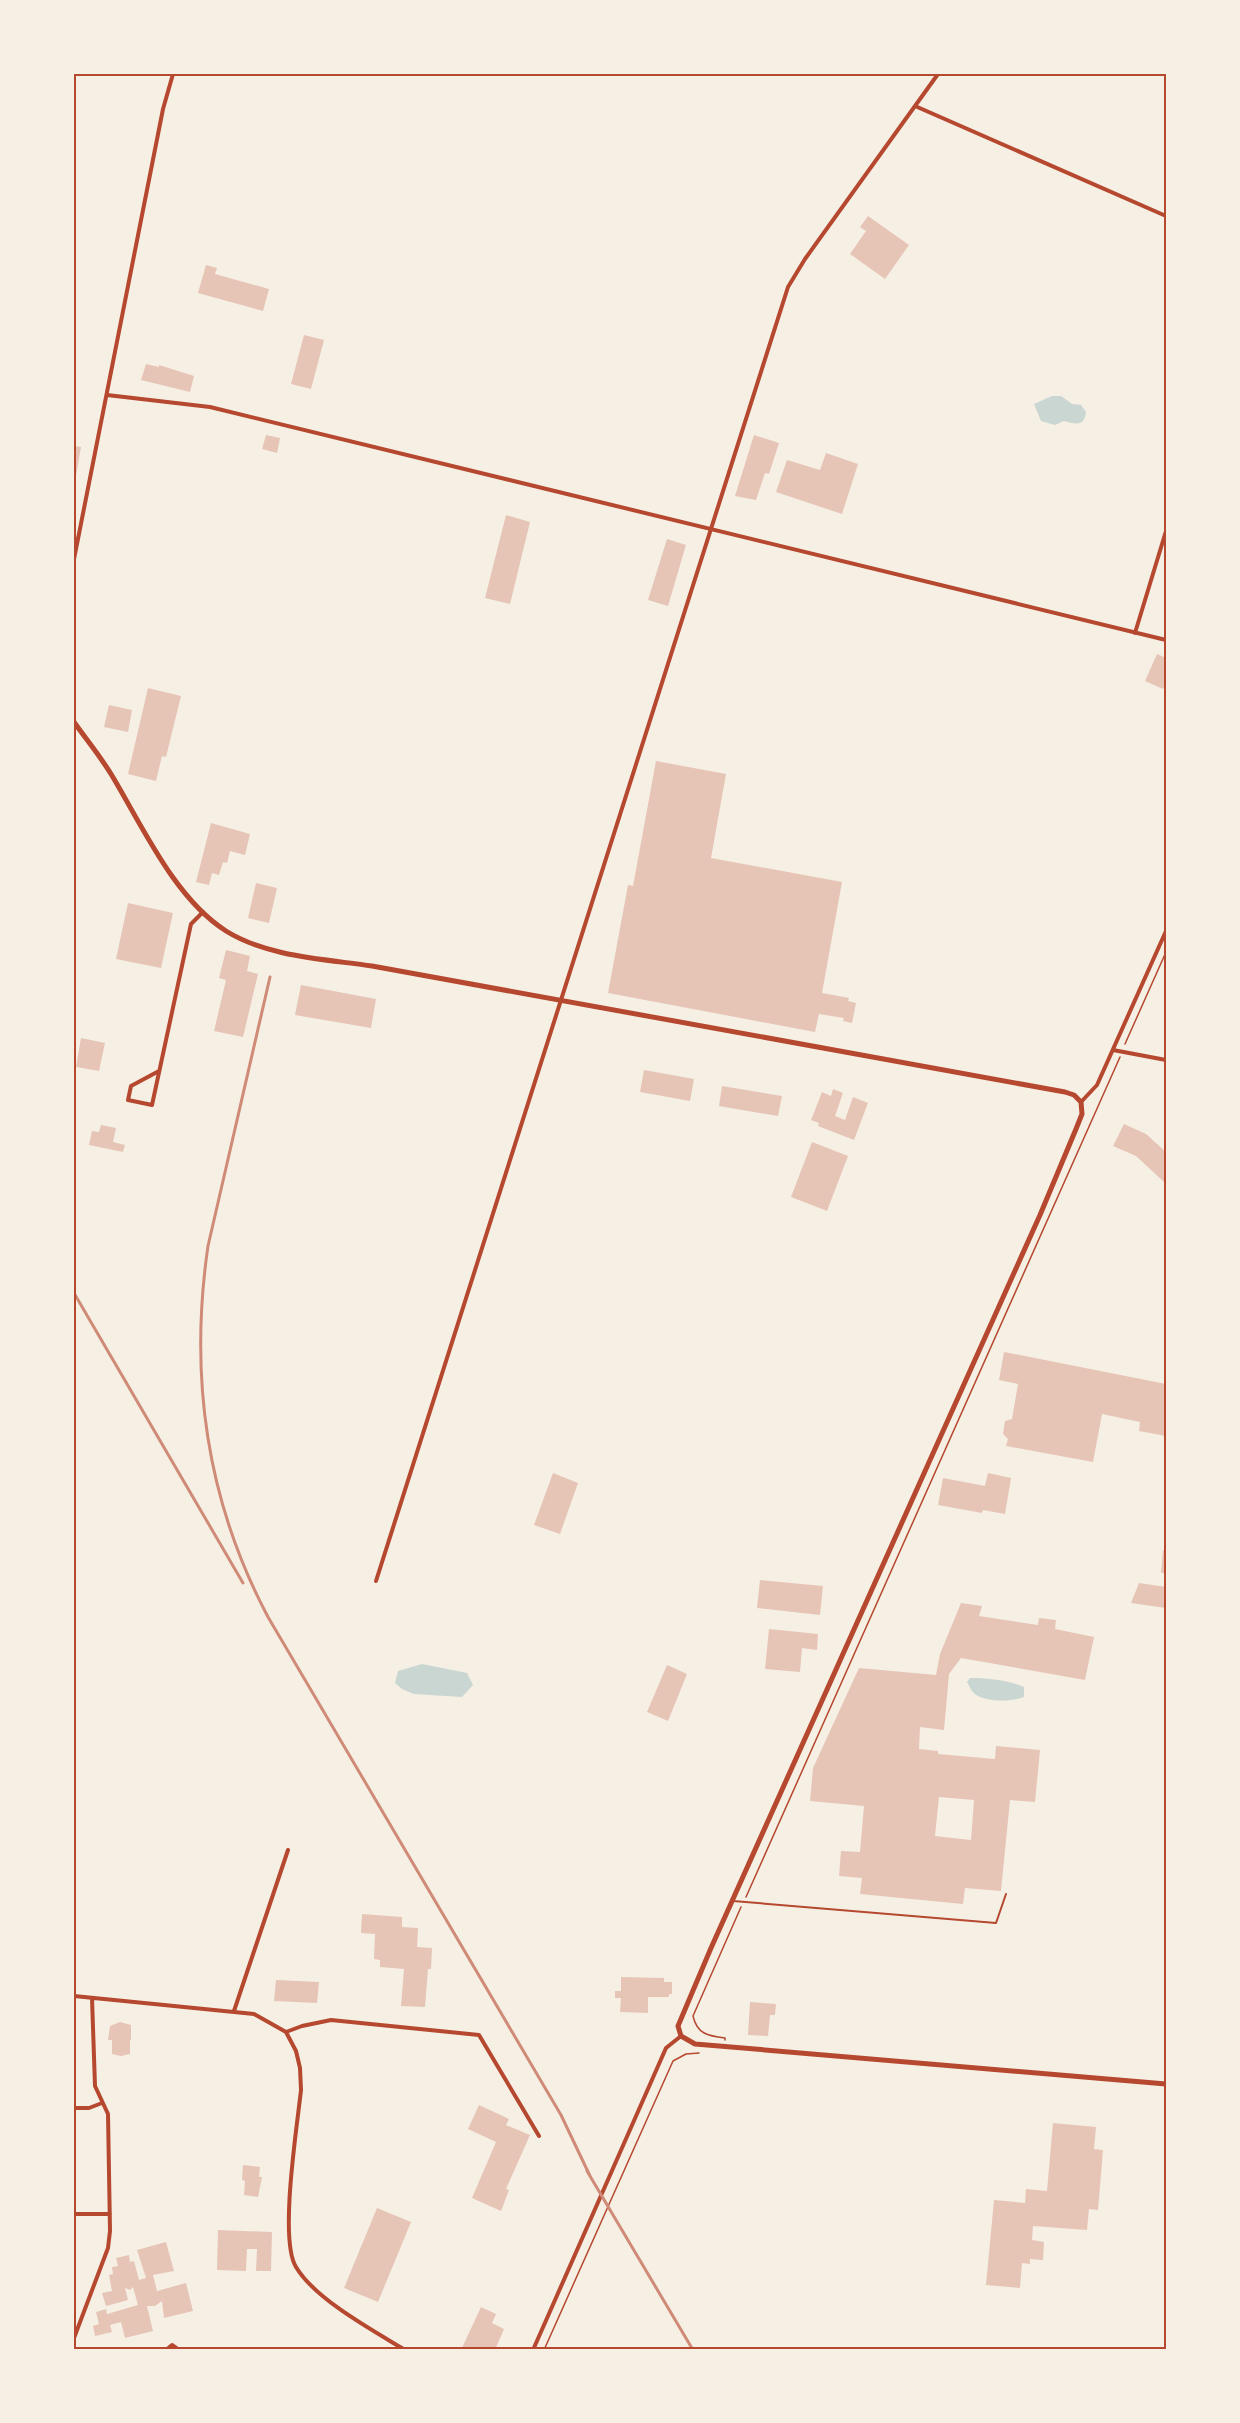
<svg xmlns="http://www.w3.org/2000/svg" width="1240" height="2423" font-family="Jost,sans-serif">
<style>
.water{fill:#c9d6d2}
.building{fill:#e6c5b7;fill-rule:evenodd}
.lines{fill:none;stroke-linecap:round;stroke-linejoin:round}
.path{stroke:#b5482f;stroke-width:1.5}
.service{stroke:#b5482f;stroke-width:2}
.minor{stroke:#b5482f;stroke-width:4}
.tertiary{stroke:#b5482f;stroke-width:5}
.rail{stroke:#cf8b77;stroke-width:3}
.neatline{fill:none;stroke:#b5482f;stroke-width:2}
</style>
<rect width="100%" height="100%" fill="#f6efe4"/>
<path class="water" d="M1052 396H1061L1072 404 1081 405 1086 412C1084 427 1076 424 1064 421L1055 425 1041 421 1034 404Z
M422 1664 467 1673 473 1685 462 1697 414 1694 402 1689 395 1683 398 1671Z
M970 1678C987 1678 1008 1680 1024 1687V1697C1011 1702 981 1703 972 1691 970 1688 969 1685 967 1682Z"/>
<path class="building" d="M868 216 909 245 885 279 850 254 866 231 860 227Z
M206 265 217 268 215 274 269 289 263 311 198 293Z
M304 335 324 340 311 389 291 384Z
M146 364 159 367V365L194 376 190 392 141 380Z
M266 435 280 438 277 453 262 449Z
M754 435 779 443 769 474 765 473 756 500 735 496Z
M74 446 81 447 75 482H74Z
M826 453 858 464 842 514 776 492 787 460 820 470Z
M506 515 530 522 510 604 485 598Z
M667 539 686 545 668 606 648 600Z
M1157 654 1166 658V681L1163 689 1145 681Z
M148 688 181 696 166 757 162 756 156 781 128 774Z
M109 705 132 710 128 732 104 727Z
M656 761 726 774 711 858 842 882 822 993 849 998 848 1001 856 1003 852 1023 843 1021 844 1018 819 1014 815 1032 608 993 628 885 633 886Z
M211 823 250 834 245 855 230 851 227 863 223 862 219 875 212 873 209 885 196 882Z
M256 883 277 888 269 923 248 918Z
M128 903 173 913 161 968 116 959Z
M226 950 250 956 247 971 258 974 243 1037 214 1031 226 980 219 978Z
M301 985 376 999 371 1028 295 1015Z
M81 1038 105 1043 99 1071 76 1067Z
M644 1070 694 1079 690 1101 640 1092Z
M722 1086 782 1096 778 1116 719 1106Z
M833 1089 843 1093 835 1116 845 1120 853 1097 868 1103 854 1140 818 1126 819 1123 811 1120 822 1092 831 1096Z
M1124 1124 1146 1134 1166 1152V1180L1164 1182 1136 1156 1113 1146Z
M101 1125 116 1128 113 1142 125 1145 123 1152 89 1145 92 1131 99 1132Z
M812 1142 848 1156 827 1211 791 1197Z
M1004 1352 1166 1384V1436L1139 1431 1140 1422 1102 1414 1093 1462 1006 1446 1008 1439 1003 1434 1005 1421 1012 1419 1018 1384 999 1380Z
M553 1473 578 1483 560 1534 534 1525Z
M988 1473 1011 1478 1005 1514 983 1510 982 1513 938 1505 943 1478 985 1486Z
M1163 1550 1166 1551V1573H1161Z
M760 1580 823 1586 820 1615 757 1608Z
M1139 1583 1166 1587V1608L1131 1603Z
M961 1603 982 1606 979 1616 1038 1625 1039 1618 1056 1620 1055 1629 1094 1637 1085 1680 961 1658 949 1674 944 1730 920 1727 919 1749 938 1751V1754L995 1759 996 1746 1040 1750 1035 1802 1010 1800 1001 1891 965 1888 963 1904 860 1894 862 1878 839 1876 841 1851 860 1852 864 1806 810 1801 813 1768 859 1668 936 1675 940 1654ZM939 1797 974 1800 971 1840 935 1836Z
M769 1629 818 1634 817 1650 802 1648 800 1672 765 1669Z
M667 1665 687 1674 668 1721 647 1712Z
M362 1914 402 1917V1927L418 1928 417 1947 432 1948 431 1969H428L425 2007 401 2006 404 1969 380 1967V1960L374 1959 375 1934 361 1933Z
M621 1977 664 1978V1982H672V1994H669V1997H648V2013L620 2012 621 1998H615V1991H621Z
M276 1980 319 1982 317 2003 274 2001Z
M750 2002 776 2004 775 2015H770L768 2036 748 2035Z
M120 2022 131 2025V2040H130V2054L121 2056 112 2054V2040H108L110 2026Z
M479 2105 509 2119 506 2125 530 2135 506 2189 509 2190 501 2211 472 2198 496 2142 468 2129Z
M1053 2123 1096 2127 1094 2149 1103 2150 1098 2210 1089 2209 1087 2230 1033 2226 1032 2240 1044 2242 1043 2260 1030 2259V2264L1022 2263 1020 2288 986 2285 994 2200 1025 2203 1026 2189 1047 2191Z
M243 2165 260 2167 259 2177H262L258 2197 244 2195 245 2181 242 2180Z
M377 2208 411 2222 378 2302 344 2288Z
M218 2230 272 2232 271 2271H256L257 2249H247L246 2271 217 2270Z
M166 2242 174 2271 153 2275 157 2291 186 2283 193 2311 164 2318 162 2301 155 2306H147L153 2331 125 2338 121 2322 110 2325 112 2332 95 2336 93 2326 99 2324 96 2312 106 2309 107 2314 138 2305 133 2287 130 2290 125 2288 128 2300 106 2306 102 2293 112 2291 109 2275 113 2274 112 2267 118 2266 116 2258 129 2255 130 2262 134 2261 139 2280 146 2278 137 2250Z
M481 2307 496 2314 492 2323 504 2329 495 2350H461Z"/>
<g class="lines">
<path class="path" d="M1125 1044 1166 952
M746 1897 1120 1057
M725 2040V2038C708 2036 697 2034 693 2016L741 1907
M544 2350 673 2061 686 2054 699 2053"/>
<path class="service" d="M733 1901 996 1923 1006 1894"/>
<path class="minor" d="M915 106 1166 216
M107 395 210 407 1166 640
M74 559 163 109 173 74
M1135 633 1166 531
M1113 1050 1166 1060
M159 1071 131 1086 128 1100 152 1105 191 924 203 912
M1081 1102 1097 1085 1166 931
M376 1581 788 287 805 259 938 74
M74 1996 254 2014 286 2032 296 2051 300 2068 301 2090C297 2127 279 2240 296 2267 315 2299 372 2330 405 2350
M234 2011 288 1850
M286 2032 302 2026 331 2020 479 2035 539 2136
M74 2108H89L102 2103
M74 2214H110
M74 2338 108 2248 110 2231 108 2114 95 2086 92 1998
M166 2350 172 2345 179 2350
M533 2350 666 2048 681 2036"/>
<path class="tertiary" d="M74 722C86 739 100 756 111 774 142 825 174 898 226 931 268 957 324 959 372 966L1065 1092 1074 1095 1081 1102 1082 1114 1076 1129 1040 1215 711 1948 678 2026 681 2036 695 2044 1166 2084"/>
<path class="rail" d="M270 977 208 1246C189 1376 206 1500 268 1617L561 2115 590 2176
M74 1293 243 1583
M587 2171 693 2350"/>
</g>
<rect width="1240" height="2423" fill="none" stroke="#f6efe4" stroke-width="150"/>
<rect x="75" y="75" width="1090" height="2273" class="neatline"/>
</svg>
